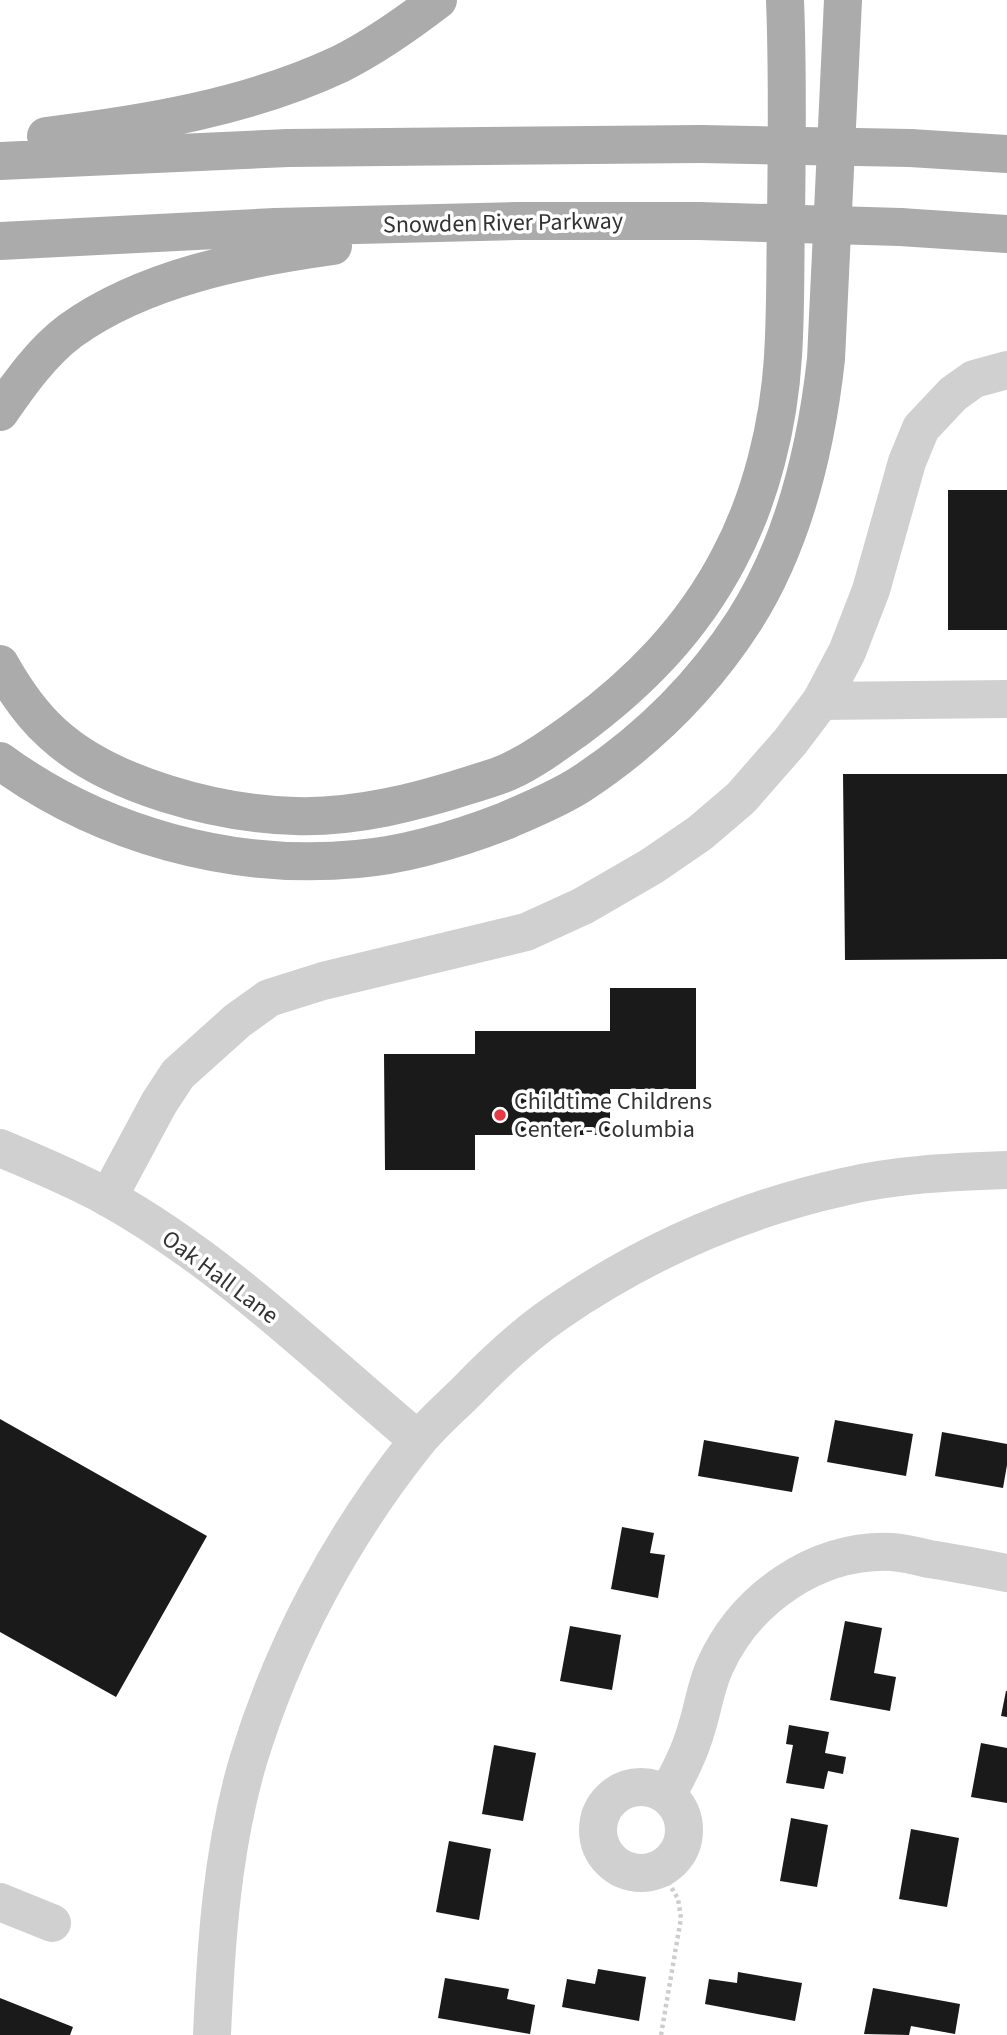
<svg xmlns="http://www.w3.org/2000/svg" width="1007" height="2035" font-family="'Source Sans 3',sans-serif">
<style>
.building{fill:#1a1a1a}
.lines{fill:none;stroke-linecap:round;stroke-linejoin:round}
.path{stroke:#cdcdcd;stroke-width:4.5;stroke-dasharray:3.5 3.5;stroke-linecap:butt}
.minor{stroke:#d0d0d0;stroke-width:38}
.major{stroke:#ababab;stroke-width:38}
.major-bridge{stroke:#ababab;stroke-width:38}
.poi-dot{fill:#e63946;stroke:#fff;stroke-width:2.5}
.labels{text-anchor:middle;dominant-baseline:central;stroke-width:7;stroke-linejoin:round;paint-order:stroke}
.street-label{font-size:24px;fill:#333;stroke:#fff}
.poi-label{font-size:24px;fill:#333;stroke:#fff;text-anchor:start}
</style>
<rect width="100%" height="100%" fill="#fff"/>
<path class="building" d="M948 490H1007V630H948Z
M843 774H1007V959L845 960Z
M610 988H696V1089H610V1135H475V1170H385L384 1054H475V1031H610Z
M0 1419 207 1536 116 1697 0 1632Z
M835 1420 913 1434 906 1476 827 1462Z
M942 1432 1007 1444V1465L1003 1488 935 1476Z
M704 1440 799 1457 792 1492 698 1476Z
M622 1527 654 1533 650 1553 665 1555 658 1598 611 1589Z
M845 1621 882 1628 874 1673 896 1677 890 1711 830 1700Z
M570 1626 621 1635 612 1690 560 1681Z
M1006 1691H1007V1717L1001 1716Z
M789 1725 829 1732 825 1753 846 1757 843 1774 828 1771 824 1789 786 1783 793 1745 786 1744Z
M981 1743 1007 1748V1803L971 1797Z
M494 1745 536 1753 523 1821 482 1814Z
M791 1818 828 1825 817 1887 780 1881Z
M911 1829 959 1838 947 1907 899 1899Z
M449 1841 491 1849 479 1920 436 1912Z
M598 1969 646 1977 639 2021 562 2007 567 1979 595 1984Z
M738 1972 802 1983 795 2021 705 2004 709 1979 737 1983Z
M445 1978 509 1989 507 1999 535 2005 530 2034 438 2018Z
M873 1988 960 2004 955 2034 911 2026 909 2035 864 2034Z
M0 1998 73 2027 70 2035H0Z"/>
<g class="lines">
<path class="path" d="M661 2035 681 1918 678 1899 661 1869"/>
<path class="minor" d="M821 701 1007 699
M0 1148C36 1163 72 1178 107 1197 222 1261 318 1356 418 1440
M108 1198 159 1103 178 1074 237 1021 269 998 323 981 526 932 583 906 652 866 700 833 741 798 790 742 821 701 847 652 871 590 907 462 921 428 953 394 974 379 1007 370
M598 1830a43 43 0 1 1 86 0a43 43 0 1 1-86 0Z
M667 1795C679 1773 690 1752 697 1727 703 1708 706 1685 715 1666 746 1598 816 1549 892 1552 904 1553 917 1556 929 1559 955 1563 981 1568 1007 1573
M0 1902 52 1923
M212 2035C216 1943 222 1850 248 1761 283 1646 341 1537 416 1443 431 1424 450 1408 467 1391 494 1363 524 1335 556 1313 643 1253 740 1210 843 1187 897 1174 952 1172 1007 1170"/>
<path class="major" d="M46 136C146 124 248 107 340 64 374 47 408 23 438 0
M910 148 1007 154
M0 161 288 148 701 144
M900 227 1007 234
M0 241 275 227 516 221H699
M0 412C20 383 42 352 70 331 143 278 246 258 333 246
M0 664C14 689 31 714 52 733 109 786 219 814 295 816 355 818 417 802 473 784 485 780 497 777 508 772 532 761 554 745 575 730 639 683 692 629 729 558 761 498 779 424 783 356 786 310 785 264 786 218 787 145 788 73 785 0
M0 761C101 835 233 871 357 859 405 855 461 838 505 821 530 810 558 799 581 784 645 742 702 686 744 621 794 543 816 450 826 359L843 0"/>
<path class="major-bridge" d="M701 144 910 148
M699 221 900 227"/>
</g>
<circle class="poi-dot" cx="500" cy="1115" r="7"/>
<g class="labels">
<g class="street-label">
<text transform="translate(503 223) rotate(-1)">Snowden River Parkway</text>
<text transform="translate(220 1277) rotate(37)">Oak Hall Lane</text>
</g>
<g class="poi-label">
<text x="514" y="1101">Childtime Childrens<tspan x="514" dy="28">Center - Columbia</tspan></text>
</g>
</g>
</svg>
